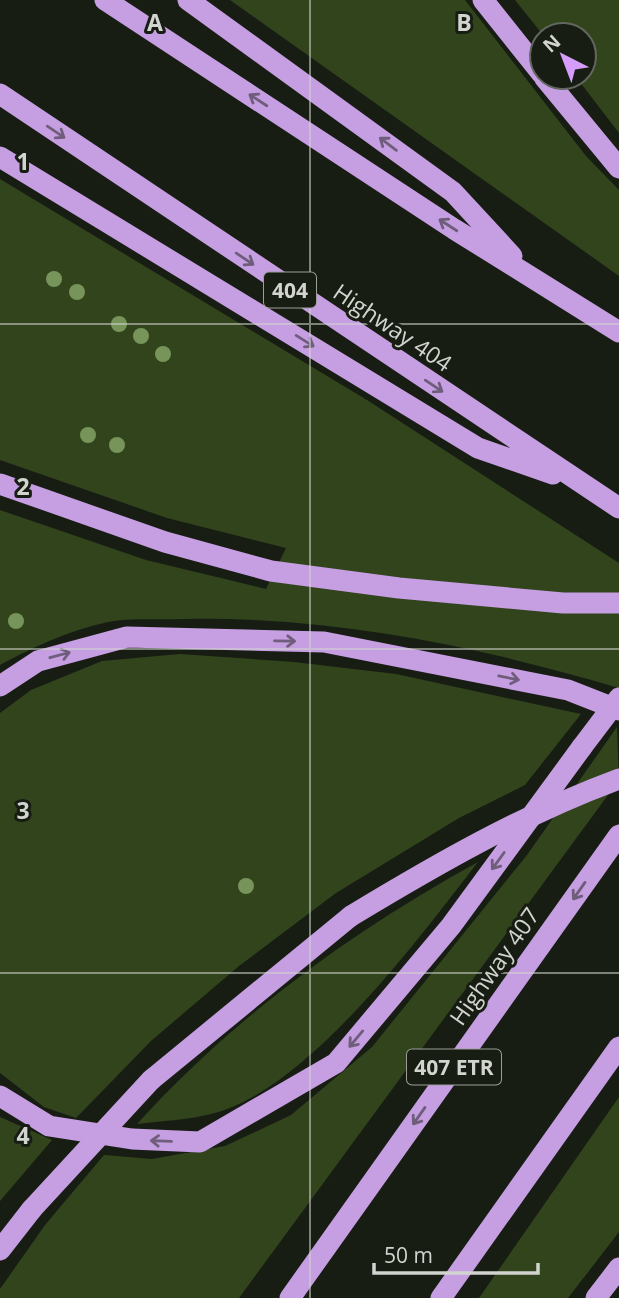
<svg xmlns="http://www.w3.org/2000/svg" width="619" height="1298" font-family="'Open Sans',sans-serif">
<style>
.green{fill:#31441c}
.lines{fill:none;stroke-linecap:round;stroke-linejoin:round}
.motorway{stroke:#c69ee2;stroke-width:21}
.motorway-bridge{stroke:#c69ee2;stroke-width:21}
.tree{fill:#77945a}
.oneway{stroke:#6f5e7b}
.grid{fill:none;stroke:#d2d5cf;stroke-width:2;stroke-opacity:0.55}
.labels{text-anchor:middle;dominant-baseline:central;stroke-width:6;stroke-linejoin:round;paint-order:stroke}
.shield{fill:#181d14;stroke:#9a9e97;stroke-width:2}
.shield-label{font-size:21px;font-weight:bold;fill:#d2d5cf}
.street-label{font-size:23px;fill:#d2d5cf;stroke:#181d14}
.grid-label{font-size:23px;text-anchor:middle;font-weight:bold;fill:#d2d5cf;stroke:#181d14;stroke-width:6;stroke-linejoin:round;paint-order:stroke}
</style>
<rect width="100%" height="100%" fill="#181d14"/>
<path class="green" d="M230 0H465L586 156 619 190V276Z
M515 0H619V133L576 77H584V35H543Z
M0 179 367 400 619 563V688C477 646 332 616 184 619 161 620 136 618 114 621 77 627 33 647 0 665V510L146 560 266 589 286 548 167 518 0 460Z
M180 654 294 662 396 674 581 714 525 785 459 818 336 893 239 966 151 1041 76 1118 44 1107 0 1073V713L31 690 102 661Z
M617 727 619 780 239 1298H0V1289L45 1225 104 1155 152 1159 225 1146 291 1115 372 1047 527 855Z
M478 862C419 938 307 1091 211 1114 187 1120 161 1121 137 1124 233 1018 352 931 478 862Z
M619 1097V1232L568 1298H479Z
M0 1117 52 1140 0 1201Z"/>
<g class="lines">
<path class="motorway" d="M105 0 454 229 619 332
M188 0 453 192 512 256
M483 0 542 74
M544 77 619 168
M0 94 619 508
M0 157 478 448 553 474
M0 484 165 542 271 571 399 588 563 603H619
M0 686 38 661 127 637 324 642 568 690 619 710
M151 1080 351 916
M0 1096 49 1126 132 1139 200 1142 336 1063 451 926 582 747
M0 1250 32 1209
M290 1298 619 835
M441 1298 619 1047
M596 1298 619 1268"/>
<path class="motorway-bridge" d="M582 747 619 698
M351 916C437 864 524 814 619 779
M32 1209 151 1080"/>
</g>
<g class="tree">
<circle cx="54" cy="279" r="8"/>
<circle cx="77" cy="292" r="8"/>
<circle cx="119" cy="324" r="8"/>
<circle cx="141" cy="336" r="8"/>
<circle cx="163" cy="354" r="8"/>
<circle cx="88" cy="435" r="8"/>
<circle cx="117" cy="445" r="8"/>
<circle cx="16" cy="621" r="8"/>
<circle cx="246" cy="886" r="8"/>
</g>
<defs><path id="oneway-shaft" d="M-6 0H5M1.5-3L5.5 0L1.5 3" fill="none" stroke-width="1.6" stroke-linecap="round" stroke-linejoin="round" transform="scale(1.75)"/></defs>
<g class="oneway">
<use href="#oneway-shaft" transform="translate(258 100) rotate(-147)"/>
<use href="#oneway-shaft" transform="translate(56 132) rotate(34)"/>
<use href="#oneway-shaft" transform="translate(388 144) rotate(-143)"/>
<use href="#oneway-shaft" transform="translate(448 225) rotate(-147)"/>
<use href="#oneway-shaft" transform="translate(245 259) rotate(34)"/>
<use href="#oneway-shaft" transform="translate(305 341) rotate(32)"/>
<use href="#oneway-shaft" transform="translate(434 386) rotate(34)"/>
<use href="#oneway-shaft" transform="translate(285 641) rotate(1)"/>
<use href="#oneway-shaft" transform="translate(60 655) rotate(-15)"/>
<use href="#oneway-shaft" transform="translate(509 678) rotate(11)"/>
<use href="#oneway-shaft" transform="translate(498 861) rotate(126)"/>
<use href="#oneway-shaft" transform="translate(579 891) rotate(125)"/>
<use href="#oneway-shaft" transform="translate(356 1039) rotate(130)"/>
<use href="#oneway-shaft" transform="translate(419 1116) rotate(125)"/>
<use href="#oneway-shaft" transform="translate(161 1141) rotate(-178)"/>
</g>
<path class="grid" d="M310 0V1298M0 324H619M0 649H619M0 973H619"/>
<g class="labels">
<g class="shield">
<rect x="264" y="272.5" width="52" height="35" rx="5"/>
<rect x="407" y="1049.5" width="94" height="35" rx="5"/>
</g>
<g class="shield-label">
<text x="290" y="290">404</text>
<text x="454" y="1067">407 ETR</text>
</g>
<g class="street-label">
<text transform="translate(393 327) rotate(34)">Highway 404</text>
<text transform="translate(494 966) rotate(-55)">Highway 407</text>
</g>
</g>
<g class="grid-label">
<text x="155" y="31">A</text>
<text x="464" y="31">B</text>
<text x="23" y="170">1</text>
<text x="23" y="495">2</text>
<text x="23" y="819">3</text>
<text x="23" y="1144">4</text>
</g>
<g transform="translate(563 56) rotate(318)"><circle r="33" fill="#181d14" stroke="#62675f" stroke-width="2"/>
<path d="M0-5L12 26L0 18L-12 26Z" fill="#d59cfb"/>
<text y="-10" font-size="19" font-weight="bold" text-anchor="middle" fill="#d2d5cf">N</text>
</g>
<path d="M374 1263v10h164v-10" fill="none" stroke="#d2d5cf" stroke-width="3.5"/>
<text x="384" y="1263" font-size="21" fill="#d2d5cf" stroke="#181d14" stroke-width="5" paint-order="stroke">50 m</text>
</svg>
